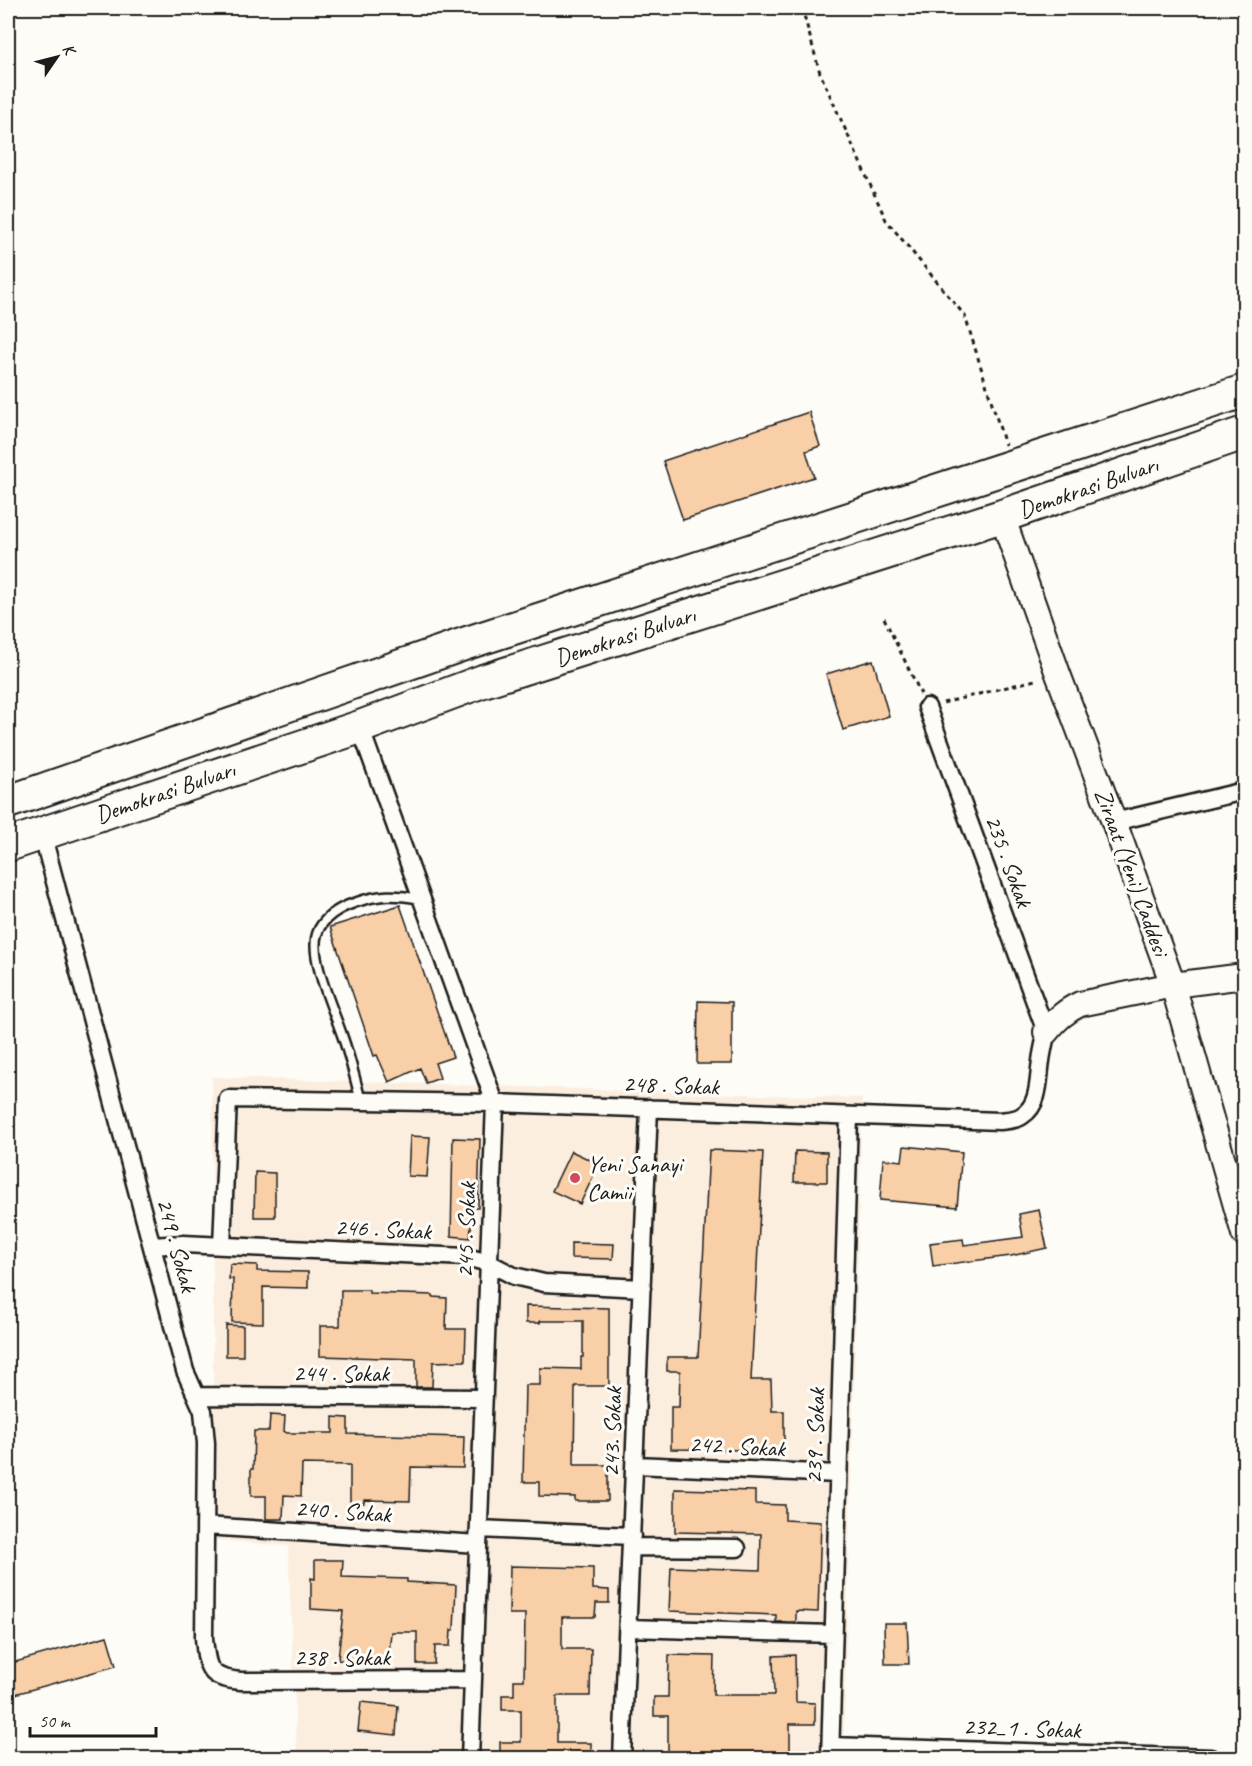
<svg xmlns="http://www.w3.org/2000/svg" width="1252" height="1766" font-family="Caveat,sans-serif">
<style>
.built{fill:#fceedf}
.building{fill:#f8cfa7;stroke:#1c1c1c;stroke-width:1.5}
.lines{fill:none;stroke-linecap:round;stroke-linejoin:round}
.lane-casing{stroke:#1c1c1c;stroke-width:13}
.street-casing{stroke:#1c1c1c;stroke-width:21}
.secondary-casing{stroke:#1c1c1c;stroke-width:28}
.highway-casing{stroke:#1c1c1c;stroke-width:36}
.path{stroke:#1c1c1c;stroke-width:3;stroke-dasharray:4.5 4.5;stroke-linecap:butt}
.lane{stroke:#fdfcf7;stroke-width:8}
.street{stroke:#fdfcf7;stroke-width:16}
.secondary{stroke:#fdfcf7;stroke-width:24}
.highway{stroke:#fdfcf7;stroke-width:32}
.poi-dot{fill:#d1495b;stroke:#fdfcf7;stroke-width:2}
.labels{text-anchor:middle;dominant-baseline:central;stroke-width:6;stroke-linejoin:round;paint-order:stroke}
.street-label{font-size:24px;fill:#1c1c1c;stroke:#fdfcf7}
.poi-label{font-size:24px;fill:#1c1c1c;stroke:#fdfcf7;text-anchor:start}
</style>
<rect width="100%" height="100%" fill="#fdfcf7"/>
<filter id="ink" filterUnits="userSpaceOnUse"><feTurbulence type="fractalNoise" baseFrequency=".0167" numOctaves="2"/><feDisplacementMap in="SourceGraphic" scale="12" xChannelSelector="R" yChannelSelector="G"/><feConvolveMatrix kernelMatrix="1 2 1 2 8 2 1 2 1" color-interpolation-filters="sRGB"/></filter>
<g filter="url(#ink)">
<path class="built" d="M212 1077 862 1098 843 1758H297L288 1546 214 1540Z"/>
<path class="building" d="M809 412 820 446 806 451 814 477 683 520 663 461Z
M873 660 889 716 843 730 826 674Z
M400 905 453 1057 435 1063 440 1078 426 1083 420 1068 389 1082 377 1055 374 1056 330 927Z
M698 1001 732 1002V1064H697Z
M410 1136 430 1137 427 1177 408 1176Z
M453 1138 480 1139 478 1208H473L470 1238 451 1236Z
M904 1146 962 1152 957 1207 880 1200 883 1159 902 1161Z
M709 1150 763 1152 751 1380H771L772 1411H784V1452H748V1450L671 1449V1407H679L680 1371H667V1357H698Z
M571 1151 599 1164 580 1204 552 1191Z
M795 1151 827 1152V1182H794Z
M255 1172 275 1173V1217H254Z
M1039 1210 1047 1248 1011 1256 933 1266 930 1243 963 1239 964 1245 1023 1237 1019 1214Z
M571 1243 614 1244 613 1259 571 1258Z
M230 1264 257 1265V1271L308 1272V1288L263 1287V1323L232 1322 233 1279H229Z
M341 1290H369V1293L433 1295V1297L447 1298 446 1329H466L465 1361 433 1362 432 1387H416V1359L320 1356V1326H340Z
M526 1306 609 1308V1386H575L574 1465H608V1501H575V1497L539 1496V1482H523L525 1385H540V1368L581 1369V1357H583V1321H540V1323H526Z
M226 1325 243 1326V1356H226Z
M270 1415 285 1416 284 1431 287 1433H333V1417L348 1418V1434L464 1437 463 1468 411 1467 410 1501 364 1500V1503H350V1465L302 1464 301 1496 284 1495 283 1519H266V1496H251V1469H253L254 1431H269Z
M675 1489 755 1491V1504L785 1505V1520L821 1522 818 1612 796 1611V1622H776V1615L669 1611 671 1567 760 1570 761 1534 675 1532Z
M315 1560H343L342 1577 407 1579V1582L456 1585 454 1630H451L450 1646H435L434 1664H417V1632H391L388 1664 338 1660 343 1611 311 1609V1578L315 1579Z
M510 1566 593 1568V1589L609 1590V1603H596L595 1617H562V1649H591L590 1696H557V1743H591V1758H500V1742H521V1710H502V1695H514V1680H524L525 1614H509Z
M884 1623H907L909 1664H885Z
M107 1636 116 1666 8 1696V1664Z
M669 1655 714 1656 713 1695H774L773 1656 795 1655 796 1702 815 1703V1724H790V1758H668V1716H654V1697H668Z
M361 1702 398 1706 396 1735 358 1731Z"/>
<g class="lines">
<defs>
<path id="lane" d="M361 1101C355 1079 350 1057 342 1035 334 1011 309 958 317 934 322 918 339 908 354 903 379 894 395 894 421 899"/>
<path id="street" d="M360 727 495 1103 470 1758
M1114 822 1244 791
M42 833 185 1371 203 1411 206 1443 204 1638C207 1669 208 1678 241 1681L473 1680
M152 1246 183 1244 466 1257 489 1263 514 1276 544 1283 642 1288
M222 1246 228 1099 495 1103 1000 1121C1007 1120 1017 1120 1023 1115 1040 1104 1038 1079 1041 1061 1042 1052 1045 1042 1046 1032L927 707
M197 1396 484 1398
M635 1465 838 1474
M205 1526 478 1544
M479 1529 632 1536
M631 1547 737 1548
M628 1628 833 1634
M831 1746 1211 1758
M622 1758 649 1108
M830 1758 849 1116"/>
<path id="secondary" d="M1002 516 1058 674 1114 822 1173 985 1244 1234
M1046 1032C1056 1020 1065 1011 1080 1004L1173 985 1244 976"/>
<path id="highway" d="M8 802 467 643 1244 391
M8 845 360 727 483 681 1002 516 1244 433"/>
</defs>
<use href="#lane" class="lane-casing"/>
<use href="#street" class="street-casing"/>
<use href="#secondary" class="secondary-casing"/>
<use href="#highway" class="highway-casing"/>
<path class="path" d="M802 8 820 73 886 220 965 316 1005 445
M884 618 921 694
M943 703 1039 679"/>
<use href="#lane" class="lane"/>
<use href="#street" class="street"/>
<use href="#secondary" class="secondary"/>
<use href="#highway" class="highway"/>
</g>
</g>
<circle class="poi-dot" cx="575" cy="1178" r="6"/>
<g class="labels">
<g class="street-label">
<text transform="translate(1088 487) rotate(-19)">Demokrasi Bulvarı</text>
<text transform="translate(625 636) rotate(-18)">Demokrasi Bulvarı</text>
<text transform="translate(165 792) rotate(-19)">Demokrasi Bulvarı</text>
<text transform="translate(1009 861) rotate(70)">235 . Sokak</text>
<text transform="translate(1132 872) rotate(70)">Ziraat (Yeni) Caddesi</text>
<text transform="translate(671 1085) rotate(2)">248 . Sokak</text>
<text transform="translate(383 1229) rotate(3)">246 . Sokak</text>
<text transform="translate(466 1230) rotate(-88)">245 . Sokak</text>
<text transform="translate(177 1245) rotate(75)">249 . Sokak</text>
<text x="341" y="1373">244 . Sokak</text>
<text transform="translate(612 1432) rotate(-88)">243. Sokak</text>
<text transform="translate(815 1436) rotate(-88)">239 . Sokak</text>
<text transform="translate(737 1446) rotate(3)">242 . Sokak</text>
<text transform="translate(343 1511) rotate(4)">240 . Sokak</text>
<text x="342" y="1657">238 . Sokak</text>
<text transform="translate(1022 1728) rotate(2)">232_1 . Sokak</text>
</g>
<g class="poi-label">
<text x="587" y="1164">Yeni Sanayi<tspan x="587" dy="28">Camii</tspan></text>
</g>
</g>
<rect width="1252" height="1766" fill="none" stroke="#fdfcf7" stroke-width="30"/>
<rect x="15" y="15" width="1222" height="1736" fill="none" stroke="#1c1c1c" stroke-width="2" filter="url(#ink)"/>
<g transform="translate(57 57) rotate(55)" stroke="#fdfcf7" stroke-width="4.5" paint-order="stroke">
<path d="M0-4.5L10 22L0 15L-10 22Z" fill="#1c1c1c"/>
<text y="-9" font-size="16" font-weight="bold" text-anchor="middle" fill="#1c1c1c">K</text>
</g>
<path d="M30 1727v9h126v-9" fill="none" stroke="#1c1c1c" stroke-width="3"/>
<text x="39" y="1727" font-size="18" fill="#1c1c1c" stroke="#fdfcf7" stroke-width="4.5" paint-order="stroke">50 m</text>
</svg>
